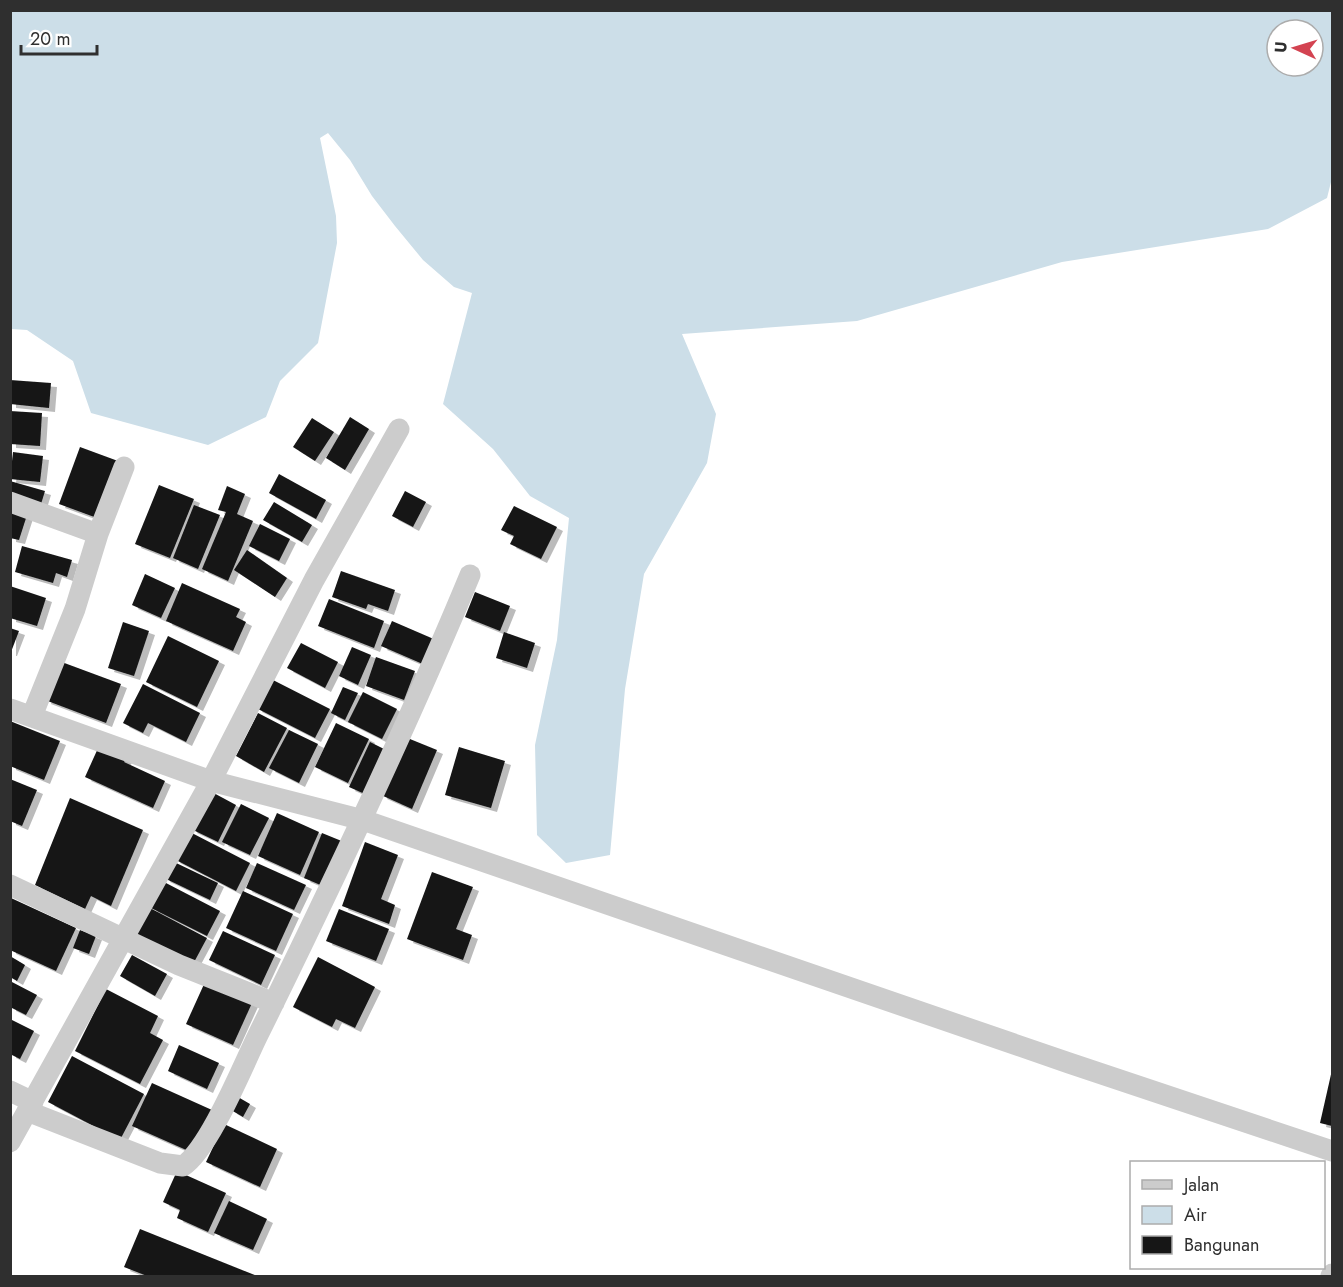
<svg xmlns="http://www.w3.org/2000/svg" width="1343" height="1287" font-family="Jost,sans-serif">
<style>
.water{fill:#ccdee8;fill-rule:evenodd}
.building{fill:#161616;filter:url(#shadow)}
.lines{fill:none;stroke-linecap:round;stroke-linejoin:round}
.minor{stroke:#ccc;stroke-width:21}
</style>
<defs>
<filter id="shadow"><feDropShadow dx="6" dy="4" stdDeviation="0" flood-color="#0004"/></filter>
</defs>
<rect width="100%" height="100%" fill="#fff"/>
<path class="water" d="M10 11H1332V178L1327 198 1268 229 1062 262 857 321 682 334 716 414 707 463 644 574 625 689 610 855 566 863 537 835 535 745 557 640 569 518 530 496 493 449 443 404 472 293 454 287 423 260 395 226 372 196 350 160 328 133 320 138 336 216 337 243 318 343 280 381 266 417 208 445 91 413 73 361 27 330 11 329ZM1277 30H1313V66H1277Z"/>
<path class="building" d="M10 380 51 383 49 408 10 404Z
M10 411 42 413 40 446 10 444Z
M350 417 369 429 345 470 326 458Z
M312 418 334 432 315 461 293 447Z
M80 447 118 461 97 518 59 504Z
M13 452 43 456 40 482 10 479Z
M279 474 326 500 316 519 269 493Z
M10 481 45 491 38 514 10 506Z
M159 485 194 499 170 558 135 544Z
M227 486 245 494 237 514 253 521 228 581 202 569 226 512 218 510Z
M405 491 426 502 413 527 392 516Z
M274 502 312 525 302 542 263 520Z
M194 505 220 515 198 569 173 558Z
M514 506 557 527 541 559 510 544 514 536 501 530Z
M12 511 27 515 19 540 10 538Z
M260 524 290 539 279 561 249 546Z
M22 546 72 560 67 577 56 573 53 583 15 572Z
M247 550 287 578 275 597 234 570Z
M341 571 395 590 388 611 368 604 366 609 332 597Z
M145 574 175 588 161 618 132 605Z
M182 583 240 609 236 617 246 622 233 651 166 621Z
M10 586 46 598 37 626 10 618Z
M475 592 510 606 500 631 465 617Z
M329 599 384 621 374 648 318 626Z
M392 621 436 640 425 665 381 646Z
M123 622 149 631 134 676 108 668Z
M10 628 19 631 11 652H10Z
M504 632 535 643 527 668 496 658Z
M168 636 219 661 197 707 146 682Z
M301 643 338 662 325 688 287 668Z
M352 647 371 655 358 685 339 676Z
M376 657 415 671 404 700 366 686Z
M59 661 121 684 106 723 45 700Z
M271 679 330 709 315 738 256 708Z
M143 684 200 713 186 742 148 723 143 733 123 723Z
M343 687 358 693 345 720 331 713Z
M363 692 397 709 382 739 348 722Z
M258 713 287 728 264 772 236 756Z
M10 721 60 741 44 780 10 766Z
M336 723 369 739 348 783 315 767Z
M289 730 318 744 299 783 269 768Z
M405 737 437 750 412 809 381 795Z
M370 742 388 751 367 795 349 787Z
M99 746 126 759 124 762 165 781 153 808 85 777Z
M459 747 505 761 491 808 445 795Z
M10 779 37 790 22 826 10 821Z
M210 791 236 805 218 842 191 829Z
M70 798 143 830 111 906 91 896 85 909 35 885Z
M241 804 269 818 250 855 222 842Z
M277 813 319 832 300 875 258 856Z
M188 831 250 863 236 891 174 859Z
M322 833 344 842 325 887 304 878Z
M365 842 398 855 381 899 395 905 389 924 342 906Z
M172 861 218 883 210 900 164 878Z
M257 863 306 885 294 910 246 888Z
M432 872 473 887 456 929 472 935 463 960 407 939Z
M164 882 220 911 207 936 151 908Z
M243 891 293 914 276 951 226 928Z
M11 898 76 928 56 971 10 950Z
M150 908 207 938 192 966 136 936Z
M339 909 389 929 376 961 326 941Z
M80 930 96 936 89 954 73 948Z
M223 931 275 955 261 985 209 960Z
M132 955 167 974 155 996 120 976Z
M10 956 25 965 17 981 10 977Z
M318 957 375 987 355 1028 336 1019 332 1027 293 1007Z
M10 981 37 995 26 1015 10 1007Z
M205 982 252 1003 233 1045 186 1024Z
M106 989 158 1016 150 1033 163 1040 140 1084 75 1051Z
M10 1019 34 1031 20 1059 10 1054Z
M179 1045 219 1063 207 1089 168 1071Z
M72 1056 144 1094 120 1140 48 1102Z
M1332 1070V1126L1320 1123Z
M152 1083 212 1110 193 1153 132 1126Z
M238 1097 250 1104 243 1117 231 1110Z
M224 1124 277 1149 260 1187 206 1162Z
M177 1171 226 1193 208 1232 177 1218 180 1210 163 1202Z
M229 1201 267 1219 253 1250 214 1233Z
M140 1229 257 1276H147L124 1267Z"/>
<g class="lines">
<path class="minor" d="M10 502 98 534
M10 709 211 781 363 820 1069 1063 1332 1151
M32 716 75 609 98 534 124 467
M10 885 179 965 274 1003
M10 1091 33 1102
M27 1111 160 1163 183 1166C209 1149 242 1068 257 1037 332 885 405 732 470 575
M10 1142 211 781 314 580 399 429
M1331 1276 1332 1274"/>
</g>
<rect width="1343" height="1287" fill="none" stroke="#2f2f2f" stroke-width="24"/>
<rect x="1130" y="1161" width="195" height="108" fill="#ffffff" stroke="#acacac" stroke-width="1.5"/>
<rect x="1142" y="1180" width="30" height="9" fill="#cccccc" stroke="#acacac" stroke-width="1.5"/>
<text x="1184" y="1191" font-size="18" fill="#2f2f2f">Jalan</text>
<rect x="1142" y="1206" width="30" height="18" fill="#ccdee8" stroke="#acacac" stroke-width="1.5"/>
<text x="1184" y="1221" font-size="18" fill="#2f2f2f">Air</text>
<rect x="1142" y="1236" width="30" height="18" fill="#161616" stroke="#acacac" stroke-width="1.5"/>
<text x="1184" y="1251" font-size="18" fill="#2f2f2f">Bangunan</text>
<g transform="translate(1295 48) rotate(274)"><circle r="28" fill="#ffffff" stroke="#acacac" stroke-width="1.5"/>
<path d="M0-4.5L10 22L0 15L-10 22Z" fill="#d34351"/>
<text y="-9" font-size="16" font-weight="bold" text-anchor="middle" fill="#2f2f2f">U</text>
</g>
<path d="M21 45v9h76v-9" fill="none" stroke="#2f2f2f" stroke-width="3"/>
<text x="30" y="45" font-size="18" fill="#2f2f2f" stroke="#ffffff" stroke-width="4.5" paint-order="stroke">20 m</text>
</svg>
